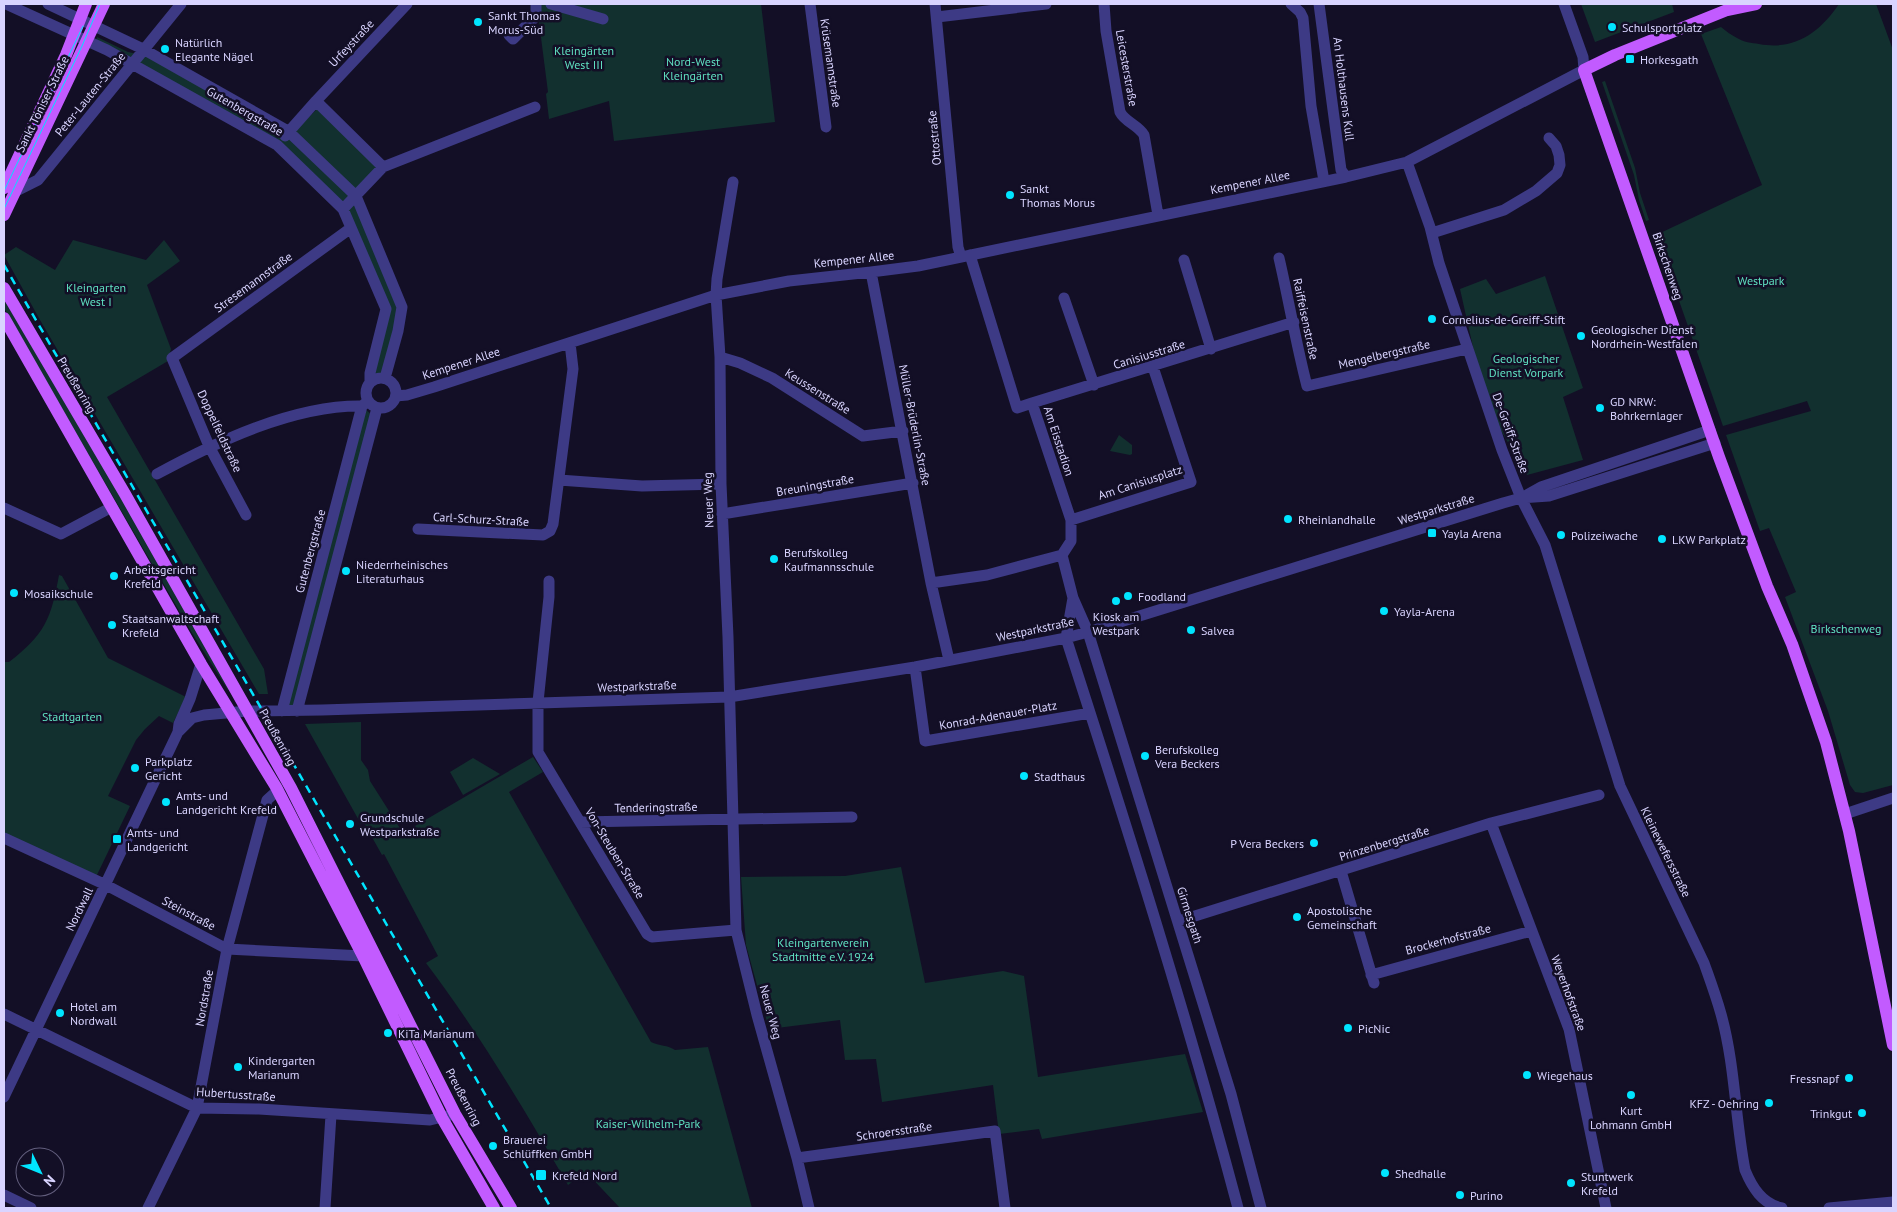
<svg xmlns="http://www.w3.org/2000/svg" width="1897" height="1212" font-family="'PT Sans',sans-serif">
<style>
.green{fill:#12302f}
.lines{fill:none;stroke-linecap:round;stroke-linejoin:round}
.minor{stroke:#3d3a85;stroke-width:11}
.major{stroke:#c25bff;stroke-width:12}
.tram{stroke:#00e5ff;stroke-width:1}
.rail{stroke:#00e5ff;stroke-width:2.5;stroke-dasharray:8 6;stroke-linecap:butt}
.poi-dot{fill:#00e5ff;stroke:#130f26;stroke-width:2}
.labels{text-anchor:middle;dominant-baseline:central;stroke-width:5;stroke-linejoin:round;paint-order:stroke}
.poi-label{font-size:12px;fill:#d9d4ff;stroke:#130f26;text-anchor:start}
.street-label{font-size:12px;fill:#d9d4ff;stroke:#130f26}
.park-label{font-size:12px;fill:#5fe0c0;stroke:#130f26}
</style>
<rect width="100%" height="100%" fill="#130f26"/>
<path class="green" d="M540 4H761L775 122 614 141 609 101 549 119 546 94 548 92 539 22Z
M1581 4H1672L1674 12 1595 42Z
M1839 4H1876L1893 50V785L1863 793 1855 792 1850 785 1828 711 1785 597 1796 592 1769 528 1760 531 1726 435 1811 411 1807 401 1723 426 1656 235 1762 185 1701 34 1721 27C1726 31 1731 35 1737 38 1743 42 1752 43 1759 44 1795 51 1820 32 1839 4Z
M97 37 128 52 147 56 232 101 297 129 318 108 380 167 353 197 399 307 383 374 375 373 386 309 339 207 279 144 96 40Z
M1605 81 1635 168 1640 193 1649 220 1646 221 1639 200 1634 175 1602 82Z
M73 240 146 260 164 240 180 261 147 285 171 349 168 361 107 397 264 669 268 694H259L40 320 4 255 16 247 55 270Z
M1545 276 1583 388 1563 397 1583 460 1527 475 1486 405 1460 289 1486 279 1496 294Z
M4 300 65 400 232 690H228L192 633 4 308Z
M366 410 371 414 294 706H285Z
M1119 435 1132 445V454L1130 455 1110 451Z
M59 575 62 576 108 658 186 697 173 723 159 716 145 729 136 740 108 796 130 806 96 877 4 833V662H9C45 634 51 619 59 575Z
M361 722V760L368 770 370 781 403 833 533 757 543 772 509 792 651 1042C659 1046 668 1045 675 1050L708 1047 752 1208H620L586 1172 568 1185C524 1109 479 1033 426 963L438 956 384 854 382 855 364 823 361 824 305 724Z
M473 758 500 774 463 795 450 772Z
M901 867 925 983 1003 971 1024 976 1038 1077 1185 1054 1203 1112 1042 1139 1039 1129 999 1134 993 1085 882 1102 876 1059 845 1060 840 1020 769 1029 746 945 741 877 845 876Z"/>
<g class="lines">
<path class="minor" d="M6 4 107 50 277 145 343 209 386 309 370 373V382
M48 4 143 49 288 131 356 196 402 307 398 331 385 378
M551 4 603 19
M810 4 826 127
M935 4 958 247 961 257
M1104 4 1106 31 1120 112C1125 122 1138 125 1144 135L1158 215
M1291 4 1300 12 1303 18 1311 106 1324 181
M1319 4 1341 170 1346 177
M937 17 1046 4
M509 35 513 39 536 16V4
M316 101 407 4
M285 136 316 101 383 167
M1407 162 1430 227 1439 263 1502 450 1521 498 1545 545 1620 786 1704 963C1710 980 1716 996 1721 1014 1735 1064 1735 1118 1745 1170 1752 1187 1762 1204 1782 1208
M733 182 717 279 716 295 720 357 721 484 728 637 736 930 757 1015 797 1158 809 1208
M14 192 38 180 181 4
M343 209 383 167 535 107
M1432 233 1504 210 1536 191 1557 173 1560 165 1559 155 1556 146 1549 138
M970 255 1017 408 1032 403 1071 520V541L1062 555 1073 598 1088 632 1231 1094 1261 1208
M1279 258C1289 301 1296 344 1307 386L1467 349
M1184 260 1211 349
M871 272 931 583 949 660
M1064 298 1094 385
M720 357 740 363 772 378 863 436 903 431
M366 393a15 15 0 1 1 30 0a15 15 0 1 1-30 0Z
M396 396 407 395 434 387 716 295 789 281 871 272 918 266 1346 177 1407 162 1584 70 1583 57 1564 4
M1032 403 1294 322
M157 474C216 442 293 405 362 406
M559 480 642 486 721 484
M1525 496 1541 487 1710 430
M4 508 61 534 112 507
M722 514 913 483
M246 515 209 446 172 358 351 228
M1071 520 1191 482 1153 367
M418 529 543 535 550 531 553 524 573 369 570 343
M549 581V597L538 702V752L647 934 652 937 736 930
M931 583 987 575 1062 555
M1073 598 1066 638C1127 827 1187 1016 1238 1208
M915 667 925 741 1090 713
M282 711 362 406 368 401
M297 711 377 408
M178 732 192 718 204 715 248 711 322 710 729 697 915 667 1066 638 1088 632 1503 503 1521 498 1549 496 1715 443
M1845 814 1893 798
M580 822 852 817
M1491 823 1569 1029 1606 1208
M4 838 106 885 227 949 363 956 371 954
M1341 871 1374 983
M1179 921 1491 823 1599 795
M1371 975 1531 931
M4 1014 197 1108 259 1109 430 1120 455 1114
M4 1097 178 732 179 724 190 699 201 664
M797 1158 995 1131 1005 1208
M4 1195 31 1208
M148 1208 197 1108 227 949 267 800 278 790
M325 1208 331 1115
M1829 1208 1893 1202"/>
<path class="major" d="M1756 4 1727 10 1615 55 1584 70 1719 457 1767 586 1792 644 1826 742 1849 831 1893 1045
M4 188 66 55 86 4
M4 215 104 4
M4 288 125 494 291 788 455 1114 511 1208
M4 318 201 664 276 787 363 956 442 1118 494 1208"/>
<path class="tram" d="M4 191 83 26
M4 209 82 46 100 4"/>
<path class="rail" d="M4 265 551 1208"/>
</g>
<g class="poi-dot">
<circle cx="478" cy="22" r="5"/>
<circle cx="1612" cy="27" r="5"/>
<circle cx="165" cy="49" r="5"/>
<rect x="1625" y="54" width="10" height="10" rx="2.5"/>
<circle cx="1010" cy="195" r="5"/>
<circle cx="1432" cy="319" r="5"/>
<circle cx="1581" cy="336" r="5"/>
<circle cx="1600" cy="408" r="5"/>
<circle cx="1288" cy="519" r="5"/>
<rect x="1427" y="528" width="10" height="10" rx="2.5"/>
<circle cx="1561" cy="535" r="5"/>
<circle cx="1662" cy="539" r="5"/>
<circle cx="774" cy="559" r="5"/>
<circle cx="346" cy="571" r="5"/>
<circle cx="114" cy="576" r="5"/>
<circle cx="14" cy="593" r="5"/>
<circle cx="1128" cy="596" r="5"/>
<circle cx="1116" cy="601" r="5"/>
<circle cx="1384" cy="611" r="5"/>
<circle cx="112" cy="625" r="5"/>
<circle cx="1191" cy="630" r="5"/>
<circle cx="1145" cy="756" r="5"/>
<circle cx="135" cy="768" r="5"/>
<circle cx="1024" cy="776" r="5"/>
<circle cx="166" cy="802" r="5"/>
<circle cx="350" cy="824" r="5"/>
<rect x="112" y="834" width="10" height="10" rx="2.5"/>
<circle cx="1314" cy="843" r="5"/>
<circle cx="1297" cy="917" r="5"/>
<circle cx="60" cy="1013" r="5"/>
<circle cx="1348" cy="1028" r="5"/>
<circle cx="388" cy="1033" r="5"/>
<circle cx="238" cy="1067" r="5"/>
<circle cx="1527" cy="1075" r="5"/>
<circle cx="1849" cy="1078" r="5"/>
<circle cx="1631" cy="1095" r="5"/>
<circle cx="1769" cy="1103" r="5"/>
<circle cx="1862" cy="1113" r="5"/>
<circle cx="493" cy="1146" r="5"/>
<circle cx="1385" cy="1173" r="5"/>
<rect x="535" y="1169" width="12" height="12" rx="2.5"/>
<circle cx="1571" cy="1183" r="5"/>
<circle cx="1460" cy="1195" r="5"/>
</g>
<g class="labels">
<g class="poi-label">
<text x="488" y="15">Sankt Thomas<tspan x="488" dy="14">Morus-Süd</tspan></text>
<text x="1622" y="27">Schulsportplatz</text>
<text x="175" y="42">Natürlich<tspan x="175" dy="14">Elegante Nägel</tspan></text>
<text x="1640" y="59">Horkesgath</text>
<text x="1020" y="188">Sankt<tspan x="1020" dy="14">Thomas Morus</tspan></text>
<text x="1442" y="319">Cornelius-de-Greiff-Stift</text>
<text x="1591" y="329">Geologischer Dienst<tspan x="1591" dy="14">Nordrhein-Westfalen</tspan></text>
<text x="1610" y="401">GD NRW:<tspan x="1610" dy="14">Bohrkernlager</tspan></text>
<text x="1298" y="519">Rheinlandhalle</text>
<text x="1442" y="533">Yayla Arena</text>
<text x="1571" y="535">Polizeiwache</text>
<text x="1672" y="539">LKW Parkplatz</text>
<text x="784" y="552">Berufskolleg<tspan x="784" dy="14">Kaufmannsschule</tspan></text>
<text x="356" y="564">Niederrheinisches<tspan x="356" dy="14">Literaturhaus</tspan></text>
<text x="124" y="569">Arbeitsgericht<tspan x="124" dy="14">Krefeld</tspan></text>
<text x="24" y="593">Mosaikschule</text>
<text x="1138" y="596">Foodland</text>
<text x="1394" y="611">Yayla-Arena</text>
<text x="1116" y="616" text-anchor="middle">Kiosk am<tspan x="1116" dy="14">Westpark</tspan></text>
<text x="122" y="618">Staatsanwaltschaft<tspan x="122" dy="14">Krefeld</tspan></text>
<text x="1201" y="630">Salvea</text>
<text x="1155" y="749">Berufskolleg<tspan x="1155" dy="14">Vera Beckers</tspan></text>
<text x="145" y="761">Parkplatz<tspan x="145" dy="14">Gericht</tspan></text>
<text x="1034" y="776">Stadthaus</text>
<text x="176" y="795">Amts- und<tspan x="176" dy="14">Landgericht Krefeld</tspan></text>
<text x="360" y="817">Grundschule<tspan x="360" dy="14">Westparkstraße</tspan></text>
<text x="127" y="832">Amts- und<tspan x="127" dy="14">Landgericht</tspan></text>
<text x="1304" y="843" text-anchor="end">P Vera Beckers</text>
<text x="1307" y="910">Apostolische<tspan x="1307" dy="14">Gemeinschaft</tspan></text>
<text x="70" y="1006">Hotel am<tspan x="70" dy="14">Nordwall</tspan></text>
<text x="1358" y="1028">PicNic</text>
<text x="398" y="1033">KiTa Marianum</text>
<text x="248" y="1060">Kindergarten<tspan x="248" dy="14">Marianum</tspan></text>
<text x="1537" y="1075">Wiegehaus</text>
<text x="1839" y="1078" text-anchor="end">Fressnapf</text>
<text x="1759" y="1103" text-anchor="end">KFZ - Oehring</text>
<text x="1631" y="1110" text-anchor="middle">Kurt<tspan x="1631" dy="14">Lohmann GmbH</tspan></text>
<text x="1852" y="1113" text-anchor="end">Trinkgut</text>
<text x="503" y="1139">Brauerei<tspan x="503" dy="14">Schlüffken GmbH</tspan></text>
<text x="1395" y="1173">Shedhalle</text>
<text x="552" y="1175">Krefeld Nord</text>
<text x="1581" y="1176">Stuntwerk<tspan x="1581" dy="14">Krefeld</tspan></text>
<text x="1470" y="1195">Purino</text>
</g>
<g class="street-label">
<text transform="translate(351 43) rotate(-47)">Urfeystraße</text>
<text transform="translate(831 63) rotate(82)">Krüsemannstraße</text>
<text transform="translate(1127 68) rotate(80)">Leicesterstraße</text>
<text transform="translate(1344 89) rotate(83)">An Holthausens Kull</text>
<text transform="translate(90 94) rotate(-51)">Peter-Lauten-Straße</text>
<text transform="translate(42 104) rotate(-64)">Sankt Töniser Straße</text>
<text transform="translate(245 111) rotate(30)">Gutenbergstraße</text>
<text transform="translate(934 138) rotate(-95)">Ottostraße</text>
<text transform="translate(1250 182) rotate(-11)">Kempener Allee</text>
<text transform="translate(854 259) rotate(-6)">Kempener Allee</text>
<text transform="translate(1668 266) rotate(71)">Birkschenweg</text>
<text transform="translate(253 282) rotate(-36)">Stresemannstraße</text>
<text transform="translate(1306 319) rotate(78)">Raiffeisenstraße</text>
<text transform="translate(1149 354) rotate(-17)">Canisiusstraße</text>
<text transform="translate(1384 354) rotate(-13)">Mengelbergstraße</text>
<text transform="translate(461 363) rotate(-18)">Kempener Allee</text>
<text transform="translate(77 385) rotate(59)">Preußenring</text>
<text transform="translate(818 391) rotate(32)">Keussenstraße</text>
<text transform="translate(915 425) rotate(79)">Müller-Brüderlin-Straße</text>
<text transform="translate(220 431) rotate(65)">Doppelfeldstraße</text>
<text transform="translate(1511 433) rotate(70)">De-Greiff-Straße</text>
<text transform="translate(1059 441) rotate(72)">Am Eisstadion</text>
<text transform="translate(1140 482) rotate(-18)">Am Canisiusplatz</text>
<text transform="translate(815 485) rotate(-10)">Breuningstraße</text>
<text transform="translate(708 500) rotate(-92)">Neuer Weg</text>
<text transform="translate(1436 509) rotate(-17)">Westparkstraße</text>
<text transform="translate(481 519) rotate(3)">Carl-Schurz-Straße</text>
<text transform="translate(310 551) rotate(-75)">Gutenbergstraße</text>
<text transform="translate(1035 629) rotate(-12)">Westparkstraße</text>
<text transform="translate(637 686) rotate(-2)">Westparkstraße</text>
<text transform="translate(998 715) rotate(-10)">Konrad-Adenauer-Platz</text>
<text transform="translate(278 737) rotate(61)">Preußenring</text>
<text transform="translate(656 807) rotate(-1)">Tenderingstraße</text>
<text transform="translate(1384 843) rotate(-17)">Prinzenbergstraße</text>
<text transform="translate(1666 852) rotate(64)">Kleinewefersstraße</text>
<text transform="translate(615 853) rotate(59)">Von-Steuben-Straße</text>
<text transform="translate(79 909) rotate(-64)">Nordwall</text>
<text transform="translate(189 913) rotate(28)">Steinstraße</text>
<text transform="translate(1190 915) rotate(72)">Girmesgath</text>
<text transform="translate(1448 939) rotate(-15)">Brockerhofstraße</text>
<text transform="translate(1569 993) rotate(70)">Weyerhofstraße</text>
<text transform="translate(204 998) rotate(-80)">Nordstraße</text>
<text transform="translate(771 1012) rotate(75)">Neuer Weg</text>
<text transform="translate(236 1094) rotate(4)">Hubertusstraße</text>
<text transform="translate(464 1097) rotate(62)">Preußenring</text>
<text transform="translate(894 1131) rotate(-8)">Schroersstraße</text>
</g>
<g class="park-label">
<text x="584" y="50">Kleingärten<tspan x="584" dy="14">West III</tspan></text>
<text x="693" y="61">Nord-West<tspan x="693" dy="14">Kleingärten</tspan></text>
<text x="1761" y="280">Westpark</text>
<text x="96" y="287">Kleingarten<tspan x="96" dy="14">West I</tspan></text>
<text x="1526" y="358">Geologischer<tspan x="1526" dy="14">Dienst Vorpark</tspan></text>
<text x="1846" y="628">Birkschenweg</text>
<text x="72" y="716">Stadtgarten</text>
<text x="823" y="942">Kleingartenverein<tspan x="823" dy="14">Stadtmitte e.V. 1924</tspan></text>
<text x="648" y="1123">Kaiser-Wilhelm-Park</text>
</g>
</g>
<rect width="1897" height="1212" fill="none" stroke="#d9d4ff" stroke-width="10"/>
<g transform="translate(40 1172) rotate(133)"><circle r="24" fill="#130f26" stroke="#625e7d"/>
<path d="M0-4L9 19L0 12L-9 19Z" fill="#00e5ff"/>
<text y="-8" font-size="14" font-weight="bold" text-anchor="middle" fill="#d9d4ff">N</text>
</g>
</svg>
